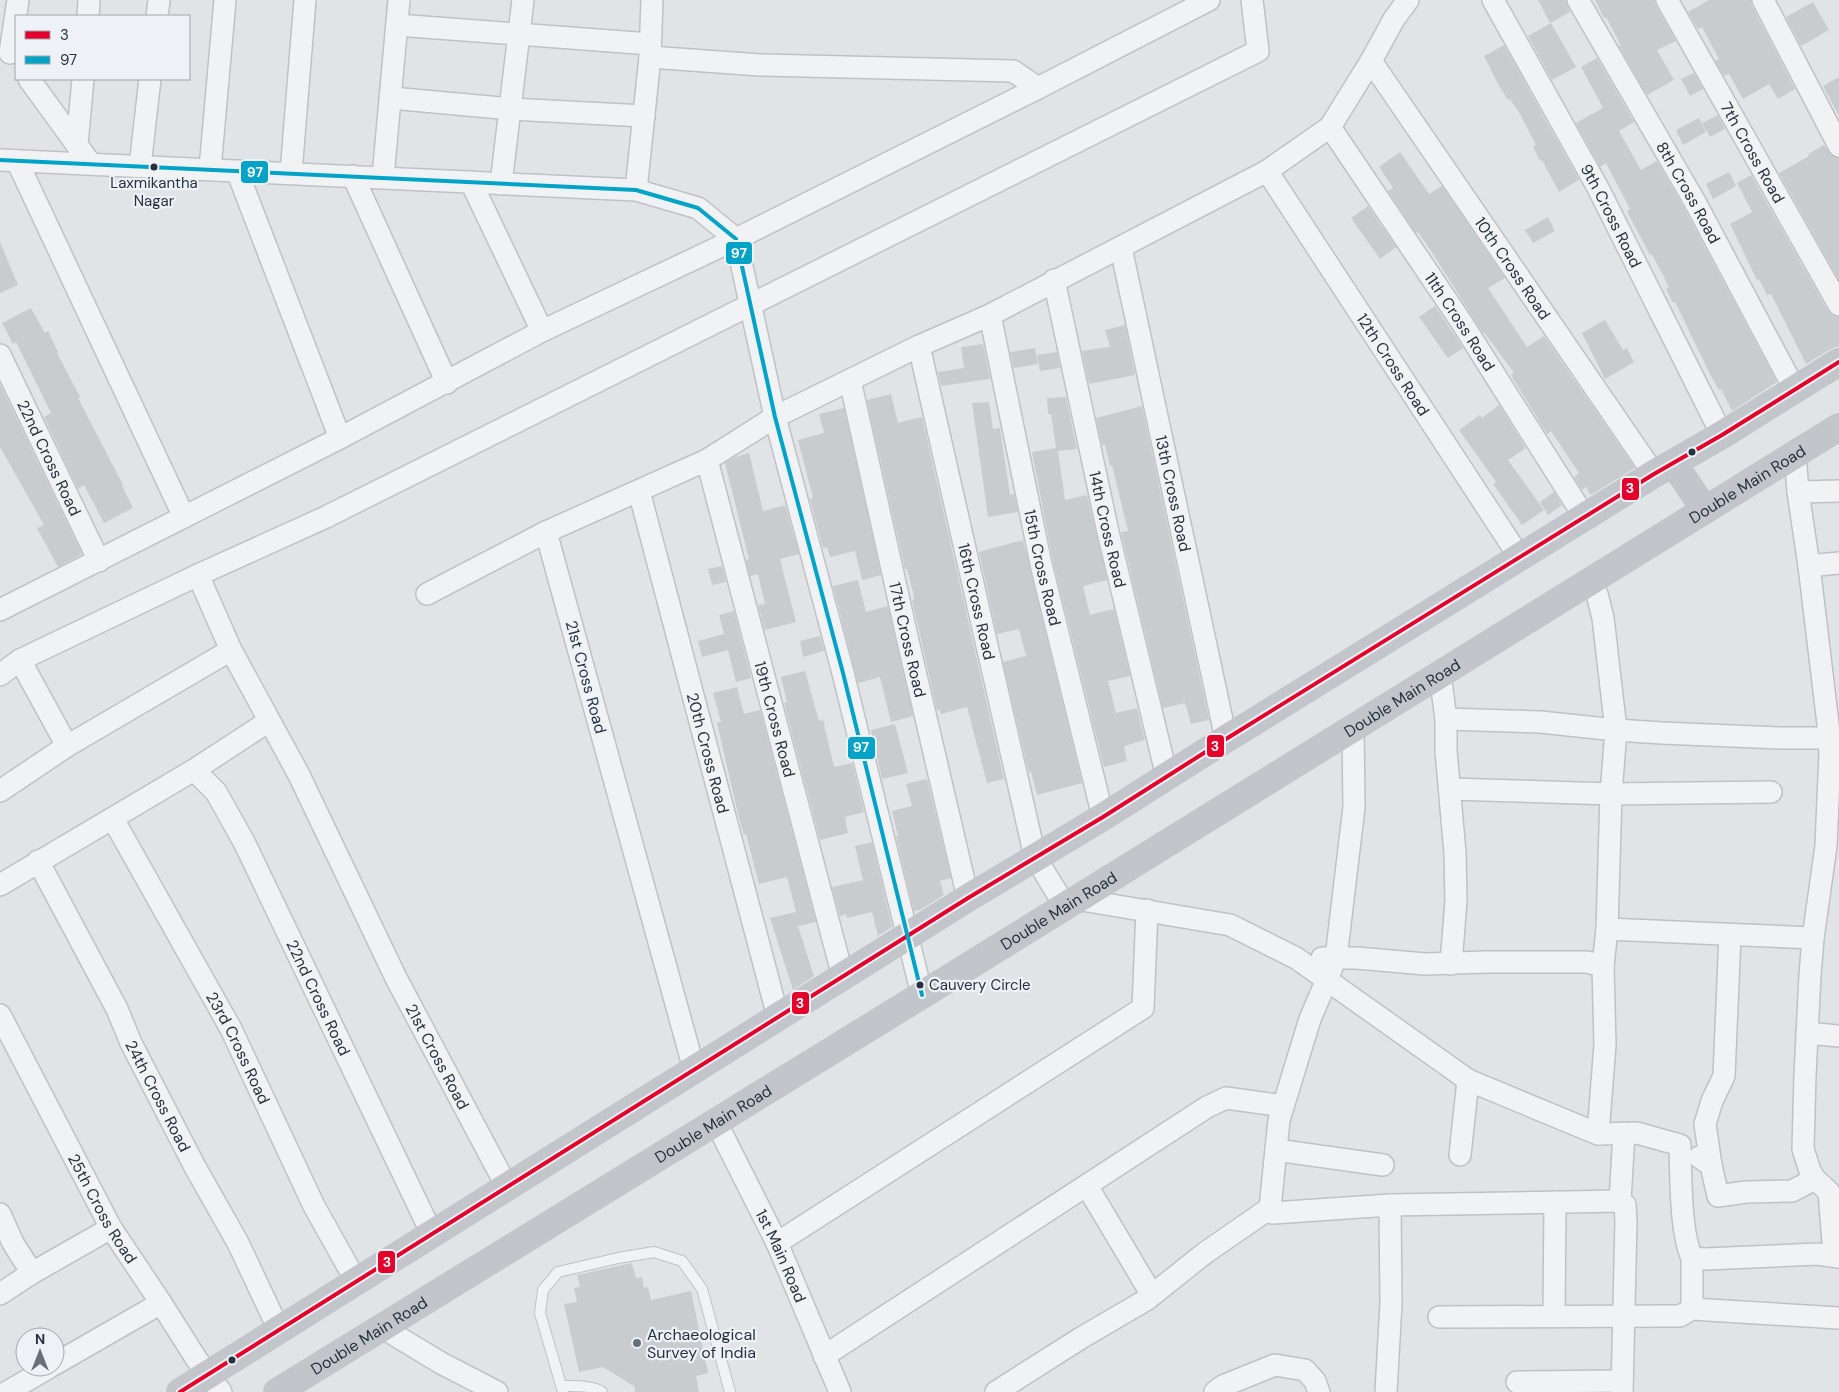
<svg xmlns="http://www.w3.org/2000/svg" width="1839" height="1392" font-family="'DM Sans',sans-serif">
<style>
.building{fill:#c9cccf}
.lines{fill:none;stroke-linecap:round;stroke-linejoin:round}
.lane-casing{stroke:#bfc2c5;stroke-width:12}
.street-casing{stroke:#bfc2c5;stroke-width:24}
.lane{stroke:#f1f2f3;stroke-width:10}
.street{stroke:#f1f2f3;stroke-width:21}
.secondary{stroke:#c2c5c9;stroke-width:28}
.bus-1-casing{stroke:#eef2f6;stroke-width:8}
.bus-2-casing{stroke:#eef2f6;stroke-width:8}
.bus-1{stroke:#e4002b;stroke-width:4}
.bus-2{stroke:#02a3c7;stroke-width:4}
.bus-dot{fill:#273240;stroke:#eef2f6;stroke-width:2}
.poi-dot{fill:#68707a;stroke:#eef2f6;stroke-width:2}
.labels{text-anchor:middle;dominant-baseline:central;stroke-width:4.5;stroke-linejoin:round;paint-order:stroke}
.bus-label{font-size:15px;fill:#273240;stroke:#eef2f6}
.street-label{font-size:16px;fill:#273240;stroke:#eef2f6}
.poi-label{font-size:16px;fill:#273240;stroke:#eef2f6;text-anchor:start}
.line-badge{stroke:#eef2f6;stroke-width:2}
.badge-label{font-size:14px;text-anchor:middle;font-weight:bold;fill:#fff}
</style>
<rect width="100%" height="100%" fill="#e1e4e7"/>
<path class="building" d="M1538 0H1566L1570 12 1550 23Z
M1595 0H1655L1656 6 1676 41 1657 50 1674 80 1647 95 1619 46H1621L1606 17 1604 18Z
M1709 0H1751L1752 6 1795 89 1778 99 1769 84 1743 99 1729 74 1724 76 1715 61 1719 59 1702 27 1698 29 1688 12Z
M1813 2 1829 30 1801 46 1786 17Z
M1551 23 1576 67 1552 80 1528 36Z
M1504 45 1579 180 1559 192 1542 160 1540 161 1533 146 1536 145 1520 114 1510 99 1508 100 1499 86 1484 56Z
M1597 58 1634 122 1619 131 1641 170 1657 161 1684 208 1777 382 1732 411 1721 389 1719 390 1711 376 1675 302 1673 303 1666 289 1669 287 1652 254 1650 255 1634 225 1627 211 1630 209 1606 163 1600 167 1576 123 1603 108 1581 67Z
M1694 73 1703 89 1690 96 1681 79Z
M1839 77V116L1823 86Z
M1718 115 1725 129 1710 137 1702 123Z
M1699 118 1706 132 1683 145 1676 130Z
M1824 145 1832 156 1839 158V280L1779 173 1809 156 1808 154Z
M1400 152 1429 194 1442 186 1505 278 1488 288 1527 347 1544 336 1635 468 1591 495 1586 487 1582 490 1574 477 1579 473 1551 431 1547 434 1511 375 1514 373 1484 332 1483 333 1431 251 1418 232 1416 233 1388 191 1393 188 1379 167Z
M1729 172 1736 186 1713 199 1706 184Z
M1751 175 1828 311 1833 316 1839 317V346L1831 349 1806 364 1771 294 1767 295 1759 279 1757 280 1730 224 1752 212 1737 183Z
M1368 206 1396 247 1380 259 1351 218Z
M1548 217 1555 231 1533 243 1525 230Z
M0 242 18 285 0 293Z
M1435 306 1463 348 1448 358 1419 317Z
M31 308 45 333 48 331 58 352 57 353 80 397 78 398 123 485 122 486 133 508 104 523 84 485 78 489 44 417 51 413 16 342 13 344 2 323Z
M1605 320 1623 350 1627 348 1634 362 1605 379 1582 333Z
M1125 325 1135 375 1089 384 1082 351 1110 347 1105 330Z
M983 344 990 379 941 386 938 372 964 368 961 347Z
M1035 348 1038 364 1014 368 1010 352Z
M1057 352 1060 368 1040 371 1037 355Z
M0 384 82 554 58 567 37 528 44 525 0 447Z
M891 394 898 423 922 417 1004 779 987 783 967 707 941 714 940 710H937L912 600H914V596L907 569H905L867 400Z
M1066 397 1077 449 1058 451 1065 500 1087 495 1107 580 1083 586 1090 615 1114 609 1130 676 1108 681 1116 713 1137 708 1145 740 1124 746 1127 761 1104 767 1053 561 1032 452 1056 448 1051 414H1048L1047 398Z
M989 402 993 429 1000 428 1010 495 1014 494 1018 512 988 517 972 403Z
M1499 405 1526 448 1508 460 1544 510 1522 525 1493 484 1496 482 1459 430 1480 415 1482 418Z
M1142 406 1209 720 1191 724 1185 703 1163 708 1121 532 1128 531 1112 465 1110 466 1105 445H1102L1096 418Z
M844 408 881 575 862 580 855 551 830 557 827 547 823 548 810 499 813 498 798 440 824 433 819 414Z
M749 453 763 511 785 505 799 554 780 559 796 622 765 630 758 605 765 604 758 574 750 576 746 560 749 559 725 463 736 457Z
M1554 492 1562 505 1548 515 1540 502Z
M1023 540 1082 783 1037 795 1031 772 1029 773 1003 662 1026 656 1019 629 997 634 979 552Z
M722 566 726 582 712 585 708 569Z
M858 580 866 612 888 606 913 716 891 722 880 677 858 683 833 586Z
M734 611 751 678 736 682 728 650 702 657 698 641 724 634 719 615Z
M820 636 824 651 803 657 800 641Z
M805 671 819 721 823 720 834 767 852 763 864 812 845 817 848 833 820 840 784 703 787 702 781 677Z
M737 687 744 714 760 710 816 922 798 926 814 976 793 990 770 918 796 912 787 877 759 884 746 834 744 835 739 818 717 723 721 722 713 693Z
M895 724 908 773 882 779 871 730Z
M927 779 951 878 940 881 944 895 920 910 914 911 896 836H898L892 811 912 806 906 784Z
M872 842 892 927 878 936 872 912 847 918 846 914 840 916 832 887 863 880 855 846Z
M632 1263 636 1278 642 1277 644 1288 648 1287 651 1300 691 1291 708 1373 696 1376 699 1392H635V1387L603 1367 579 1372 564 1304 577 1302 574 1288 580 1287 577 1275Z"/>
<g class="lines">
<defs>
<path id="lane" d="M561 1386C574 1386 592 1385 602 1392
M563 1392 540 1313 543 1290 558 1272 618 1258 654 1252 682 1261 702 1289 730 1392"/>
<g id="street">
<path id="s1" d="M1493 0 1598 188 1722 435"/>
<path id="s2" d="M1578 0 1695 202 1795 390"/>
<path id="s3" d="M1667 0 1839 305"/>
<path d="M1763 0 1839 146"/>
<path d="M88 16 89 0"/>
<path d="M157 16 159 0"/>
<path d="M397 25 650 44"/>
<path d="M10 53 18 0"/>
<path d="M650 57 760 65 1013 71 1038 88"/>
<path id="s4" d="M1371 61 1654 474"/>
<path d="M29 79 90 163"/>
<path d="M391 98 511 109 644 116"/>
<path id="s5" d="M1330 127 1462 323 1585 518"/>
<path d="M77 144 83 79"/>
<path d="M0 160 636 190 698 208 736 239 775 417 843 673 922 995"/>
<path d="M17 161 184 517"/>
<path d="M140 166 150 79"/>
<path d="M210 169 225 0"/>
<path d="M237 171 340 438"/>
<path id="s6" d="M1267 171 1520 558"/>
<path d="M291 173 305 0"/>
<path d="M353 176 447 383"/>
<path d="M383 177 399 0"/>
<path d="M471 182 542 331"/>
<path d="M501 184 523 0"/>
<path d="M636 190 650 57 652 0"/>
<path id="s7" d="M1121 248 1226 739"/>
<path id="s8" d="M1054 280 1108 532 1167 777"/>
<path id="s9" d="M990 315 1041 564 1103 817"/>
<path id="s10" d="M919 346 1035 857 1065 906"/>
<path id="s11" d="M0 355 99 561"/>
<path id="s12" d="M850 380 908 641 968 898"/>
<path d="M1795 454 1798 492 1809 566 1828 724 1830 753 1826 846 1813 938 1810 975 1805 1075 1803 1149 1810 1171 1815 1179 1829 1192 1834 1255"/>
<path id="s13" d="M707 460 843 977"/>
<path id="s14" d="M639 491 778 1017"/>
<path d="M1798 492 1839 491"/>
<path d="M1809 566 1839 563"/>
<path id="s15" d="M198 575 231 650 299 775 396 978 507 1187"/>
<path d="M1587 583 1597 594 1603 618 1616 730 1611 794 1607 929 1603 966 1605 1045 1598 1134"/>
<path d="M427 594 546 532"/>
<path d="M0 610 340 438 542 331 736 239 1038 88 1209 0"/>
<path d="M20 660 67 746"/>
<path d="M1440 674 1446 719V751L1455 853 1456 901 1451 964"/>
<path d="M0 675 20 660 198 575 326 517 1258 51 1252 0"/>
<path d="M1446 719 1540 722 1616 730 1662 733 1779 738H1829"/>
<path id="s16" d="M194 770 216 792 244 842 432 1234"/>
<path d="M1450 789 1611 794 1771 792"/>
<path d="M0 791 67 746 231 650"/>
<path id="s17" d="M113 819 231 1029 314 1206 356 1281"/>
<path id="s18" d="M38 861 117 1009 131 1043 195 1167 238 1243 279 1330"/>
<path d="M0 885 194 770 269 721"/>
<path d="M1076 899 1230 925 1296 958 1468 1080 1598 1134 1637 1133 1680 1145C1681 1175 1680 1232 1692 1258L1705 1259 1817 1254 1839 1257"/>
<path d="M1607 929 1813 938"/>
<path d="M1322 958H1357L1425 964 1486 962H1587L1603 966"/>
<path id="s19" d="M0 1015 111 1228 161 1303 197 1360 221 1392"/>
<path d="M1807 1033 1839 1036"/>
<path d="M694 1069 546 532 707 460 775 417 919 346 990 315 1267 171 1330 127 1371 61 1394 19 1408 0"/>
<path id="s20" d="M716 1122 777 1243 840 1392"/>
<path d="M1276 1150 1383 1165"/>
<path d="M1460 1155 1468 1080"/>
<path d="M1699 1157 1711 1165 1718 1196 1746 1192 1792 1191 1815 1179"/>
<path d="M1711 1165 1705 1124 1712 1101 1724 1076 1730 935"/>
<path d="M1087 1186 1152 1295"/>
<path d="M1620 1201 1624 1133"/>
<path d="M1390 1205 1620 1201 1625 1205 1626 1221 1622 1392"/>
<path d="M1270 1208 1273 1213 1390 1205 1391 1303 1386 1392"/>
<path d="M0 1214 13 1243 32 1273"/>
<path d="M777 1243 1143 1008 1147 910"/>
<path d="M0 1294 32 1273 111 1228"/>
<path d="M1692 1309V1258"/>
<path d="M1554 1316 1555 1202"/>
<path d="M1439 1317 1671 1316H1680L1692 1309 1839 1318"/>
<path d="M383 1328 441 1363 497 1392"/>
<path d="M824 1356 1207 1107 1226 1098 1283 1106"/>
<path d="M55 1364 161 1303"/>
<path d="M1517 1382 1622 1381"/>
<path d="M7 1392 50 1367"/>
<path d="M996 1392 1081 1338 1146 1300 1205 1253 1270 1208 1279 1120 1310 1019 1336 958 1354 807 1353 728"/>
<path d="M1215 1392 1223 1386 1275 1365 1305 1370 1315 1381 1319 1392"/>
</g>
</defs>
<use href="#lane" class="lane-casing"/>
<use href="#street" class="street-casing"/>
<use href="#lane" class="lane"/>
<use href="#street" class="street"/>
<g class="secondary">
<path d="M1674 464 1705 510"/>
<path d="M180 1392 968 898 1103 817 1226 739 1654 474 1722 435 1839 362"/>
<path id="s21" d="M277 1392 922 995 1839 427"/>
</g>
<defs>
<path id="bus-1" d="M180 1392 968 898 1103 817 1226 739 1654 474 1722 435 1839 362"/>
<path id="bus-2" d="M0 160 636 190 698 208 736 239 775 417 843 673 922 995"/>
</defs>
<use href="#bus-1" class="bus-1-casing"/>
<use href="#bus-2" class="bus-2-casing"/>
<use href="#bus-1" class="bus-1"/>
<use href="#bus-2" class="bus-2"/>
</g>
<g class="bus-dot">
<circle cx="154" cy="167" r="4.5"/>
<circle cx="1692" cy="452" r="4.5"/>
<circle cx="920" cy="985" r="4.5"/>
<circle cx="232" cy="1360" r="4.5"/>
</g>
<circle class="poi-dot" cx="637" cy="1343" r="5"/>
<g class="labels">
<g class="bus-label">
<text x="154" y="183">Laxmikantha<tspan x="154" dy="18">Nagar</tspan></text>
<text x="929" y="985" text-anchor="start">Cauvery Circle</text>
</g>
<g class="street-label">
<text stroke="none"><textPath href="#s3" startOffset="175">7th Cross Road</textPath></text>
<text stroke="none"><textPath href="#s2" startOffset="222">8th Cross Road</textPath></text>
<text stroke="none"><textPath href="#s1" startOffset="246">9th Cross Road</textPath></text>
<text stroke="none"><textPath href="#s4" startOffset="251">10th Cross Road</textPath></text>
<text stroke="none"><textPath href="#s5" startOffset="234">11th Cross Road</textPath></text>
<text stroke="none"><textPath href="#s6" startOffset="231">12th Cross Road</textPath></text>
<text stroke="none"><textPath href="#s11" startOffset="114">22nd Cross Road</textPath></text>
<text stroke="none"><textPath href="#s21" startOffset="1728">Double Main Road</textPath></text>
<text stroke="none"><textPath href="#s7" startOffset="251">13th Cross Road</textPath></text>
<text stroke="none"><textPath href="#s8" startOffset="255">14th Cross Road</textPath></text>
<text stroke="none"><textPath href="#s9" startOffset="258">15th Cross Road</textPath></text>
<text stroke="none"><textPath href="#s10" startOffset="262">16th Cross Road</textPath></text>
<text stroke="none"><textPath href="#s12" startOffset="266">17th Cross Road</textPath></text>
<text transform="translate(586 677) rotate(75)">21st Cross Road</text>
<text stroke="none"><textPath href="#s21" startOffset="1322">Double Main Road</textPath></text>
<text stroke="none"><textPath href="#s13" startOffset="268">19th Cross Road</textPath></text>
<text stroke="none"><textPath href="#s14" startOffset="271">20th Cross Road</textPath></text>
<text stroke="none"><textPath href="#s21" startOffset="918">Double Main Road</textPath></text>
<text stroke="none"><textPath href="#s16" startOffset="261">22nd Cross Road</textPath></text>
<text stroke="none"><textPath href="#s17" startOffset="261">23rd Cross Road</textPath></text>
<text stroke="none"><textPath href="#s15" startOffset="538">21st Cross Road</textPath></text>
<text stroke="none"><textPath href="#s18" startOffset="264">24th Cross Road</textPath></text>
<text stroke="none"><textPath href="#s21" startOffset="512">Double Main Road</textPath></text>
<text stroke="none"><textPath href="#s19" startOffset="219">25th Cross Road</textPath></text>
<text stroke="none"><textPath href="#s20" startOffset="149">1st Main Road</textPath></text>
<text stroke="none"><textPath href="#s21" startOffset="108">Double Main Road</textPath></text>
</g>
<g class="poi-label">
<text x="647" y="1334">Archaeological<tspan x="647" dy="18">Survey of India</tspan></text>
</g>
</g>
<g class="line-badge">
<rect x="240" y="160" width="29" height="24" rx="5" fill="#02a3c7"/>
<rect x="725" y="241" width="28" height="24" rx="5" fill="#02a3c7"/>
<rect x="1621" y="477" width="19" height="24" rx="5" fill="#e4002b"/>
<rect x="1206" y="734" width="19" height="24" rx="5" fill="#e4002b"/>
<rect x="847" y="736" width="29" height="24" rx="5" fill="#02a3c7"/>
<rect x="791" y="991" width="19" height="24" rx="5" fill="#e4002b"/>
<rect x="377" y="1250" width="19" height="24" rx="5" fill="#e4002b"/>
</g>
<g class="badge-label">
<text x="255" y="177">97</text>
<text x="739" y="258">97</text>
<text x="1630" y="493">3</text>
<text x="1215" y="751">3</text>
<text x="861" y="752">97</text>
<text x="800" y="1008">3</text>
<text x="387" y="1267">3</text>
</g>
<rect x="15" y="15" width="175" height="65" fill="#eef2f6" stroke="#9ea5ad"/>
<rect x="25" y="31" width="25" height="8" fill="#e4002b" stroke="#9ea5ad"/>
<text x="60" y="40" font-size="15" fill="#273240">3</text>
<rect x="25" y="56" width="25" height="8" fill="#02a3c7" stroke="#9ea5ad"/>
<text x="60" y="65" font-size="15" fill="#273240">97</text>
<g transform="translate(40 1352)"><circle r="24" fill="#eef2f6" stroke="#9ea5ad"/>
<path d="M0-4L9 19L0 12L-9 19Z" fill="#68707a"/>
<text y="-8" font-size="14" font-weight="bold" text-anchor="middle" fill="#273240">N</text>
</g>
</svg>
